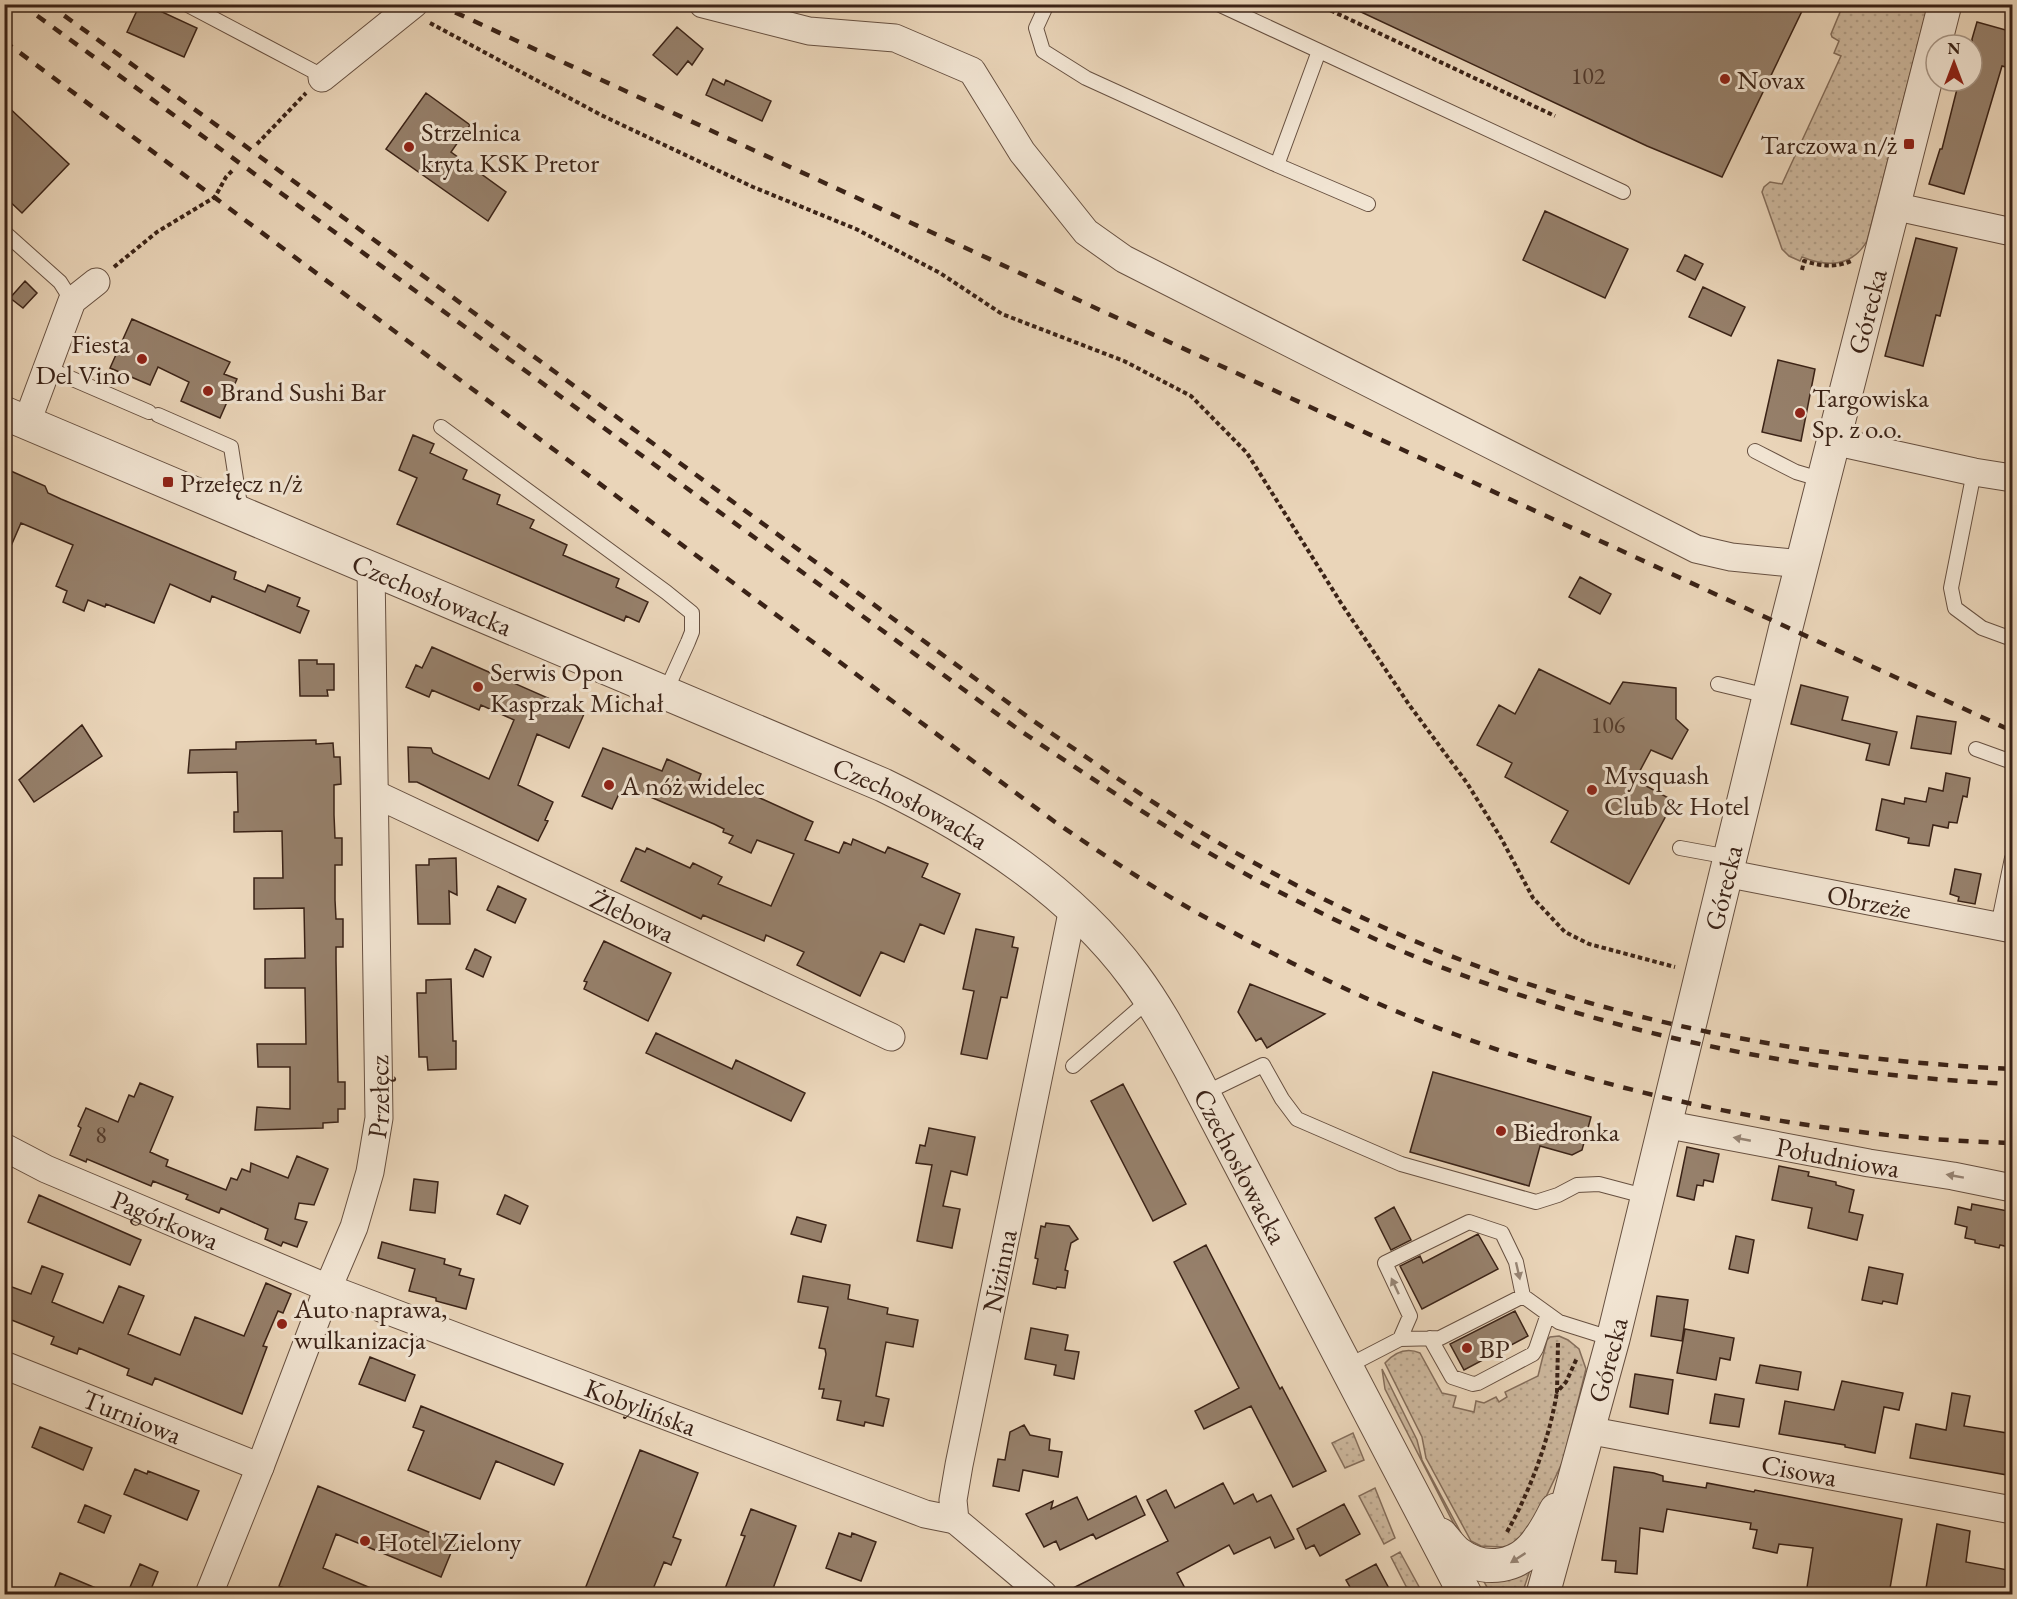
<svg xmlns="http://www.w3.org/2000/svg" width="2017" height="1599" font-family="'EB Garamond',serif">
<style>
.grass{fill:url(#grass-dots);stroke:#846d5a;stroke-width:1.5}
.building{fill:#96806b;stroke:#3b2317;stroke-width:1.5}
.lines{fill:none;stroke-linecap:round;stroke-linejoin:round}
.service-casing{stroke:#675040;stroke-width:16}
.minor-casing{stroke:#675040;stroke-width:29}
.tertiary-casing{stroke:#675040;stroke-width:35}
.path{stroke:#3b2317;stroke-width:4;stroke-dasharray:4.5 3;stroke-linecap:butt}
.service{stroke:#f1e4d2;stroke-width:14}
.minor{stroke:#f1e4d2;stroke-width:27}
.tertiary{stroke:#f1e4d2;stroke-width:33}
.rail{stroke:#3b2317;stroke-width:4.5;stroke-dasharray:10 10;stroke-linecap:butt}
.oneway{fill:#968474}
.poi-dot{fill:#8f2418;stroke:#f1e4d2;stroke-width:2}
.labels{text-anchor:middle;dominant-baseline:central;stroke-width:6;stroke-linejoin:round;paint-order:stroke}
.number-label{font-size:24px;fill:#523a2c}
.poi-label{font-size:27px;fill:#3b2317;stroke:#f1e4d2;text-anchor:start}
.street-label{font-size:27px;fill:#3b2317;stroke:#f1e4d2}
</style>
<defs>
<pattern id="grass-dots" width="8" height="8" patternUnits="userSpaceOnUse" patternTransform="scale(1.5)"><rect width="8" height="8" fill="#ccb79d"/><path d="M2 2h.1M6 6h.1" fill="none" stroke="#b09d86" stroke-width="1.8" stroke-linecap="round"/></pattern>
</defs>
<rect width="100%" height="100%" fill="#ead5b9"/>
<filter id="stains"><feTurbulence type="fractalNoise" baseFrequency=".00333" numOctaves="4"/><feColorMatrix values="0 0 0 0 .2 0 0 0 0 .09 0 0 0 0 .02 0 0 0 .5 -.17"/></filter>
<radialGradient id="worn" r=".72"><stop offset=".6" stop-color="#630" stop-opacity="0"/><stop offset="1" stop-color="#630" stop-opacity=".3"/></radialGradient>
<path class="grass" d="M1843 5H1928L1867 241C1852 267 1827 267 1802 257L1800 261 1789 256 1782 249 1762 192 1764 187 1770 182 1782 184 1841 56 1834 53 1839 41 1832 37 1831 34Z
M1559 1336 1568 1340 1579 1349 1586 1369 1563 1461 1526 1539 1502 1556 1501 1547 1481 1546 1471 1541 1426 1458 1422 1437 1385 1363C1395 1352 1406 1347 1420 1353L1442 1393 1456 1396 1453 1407 1474 1412 1476 1401 1484 1403 1496 1397 1499 1402 1507 1397 1505 1392 1538 1376 1547 1340 1550 1337Z
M1382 1369 1417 1440 1422 1460 1461 1533 1460 1536 1385 1389Z
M1353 1433 1364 1460 1345 1468 1332 1443Z
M1375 1488 1395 1538 1384 1544 1359 1496Z
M1400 1552 1423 1594H1410L1391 1557Z
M1530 1570 1522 1594H1491L1483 1580Z"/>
<path class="building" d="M140 4H145L197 28 184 57 127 32Z
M1344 4H1788L1802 11 1722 177 1647 146Z
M1977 22 2013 32V69L2002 66 1964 194 1929 184 1940 149H1942L1959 81H1972V39Z
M677 27 703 49 692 65 688 61 677 75 653 55Z
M713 79 724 85 726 80 771 101 762 121 706 95Z
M426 93 470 125 451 152 506 192 488 221 386 149Z
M4 103 69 164 22 213 4 196Z
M1545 211 1628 249 1605 298 1523 260Z
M1916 238 1957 248 1940 316 1936 315 1923 366 1885 356Z
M1685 255 1703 264 1695 280 1677 271Z
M25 281 37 293 23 308 10 298Z
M1703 287 1745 307 1731 336 1689 317Z
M132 319 230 362 224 374 237 379 220 418 181 401 189 382 158 367 150 385 110 368Z
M1778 360 1815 369 1801 441 1762 432Z
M413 435 434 444 430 453 467 470 463 479 500 495 497 504 534 520 530 528 567 545 563 555 619 579 616 587 648 602 639 622 626 616 624 621 397 524 417 478 399 470Z
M4 468 45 486 48 493 61 499 236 572 234 579 265 592 268 585 300 598 297 606 309 611 300 633 212 596 210 602 170 584 154 623 106 604 105 607 88 600 84 611 63 602 67 591 56 586 73 545 21 523 4 562Z
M1580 577 1611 594 1600 614 1569 597Z
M432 647 584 714 569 748 537 734 518 785 553 802 545 820 548 821 538 841 417 782H409L408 747 431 748 433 753 489 779 514 720 481 705 479 710 432 690 429 697 406 687 416 665 422 668Z
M299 660H317V664H334V690H327L328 696H300Z
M1539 669 1610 704 1623 682 1676 688V719L1688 730 1672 759 1651 750 1635 780 1674 801 1629 884 1551 842 1568 811 1505 777 1512 763 1477 745 1499 705 1515 714Z
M1801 685 1848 697 1842 720 1897 732 1889 765 1866 760 1870 744 1791 724Z
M1917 716 1956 722 1951 754 1911 748Z
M82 725 102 756 34 802 19 780Z
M316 740V744L333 743 334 757H340L341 784 334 785V815L335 838H342V865H335V900L336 919H343V947H336V961L338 1082H345V1109H338V1122L323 1123V1128L255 1130 257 1107 290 1109V1067H258L257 1044H306L305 988H265V959L305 958 304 908 254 909V878H283L282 831 234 832V812H238L237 772 188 773 190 750 236 749V742Z
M603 748 662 771 667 759 701 774 698 782 734 797 738 788 793 813 813 822 805 840 839 853 844 842 851 845 853 839 885 853 888 847 928 864 922 877 960 894 944 934 920 924 904 962 881 952 860 996 797 965 804 952 766 935 764 941 703 915 701 919 621 881 636 848 645 852 647 848 690 868 693 863 722 877 718 884 771 906 794 854 757 840 751 853 729 843 733 836 723 832 724 829 714 824 627 787 622 797 618 796 612 809 582 796Z
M1946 773 1970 778 1967 797 1963 796 1957 823 1949 822 1948 828 1933 825 1929 846 1908 843 1909 838 1876 830 1882 799 1904 804 1905 798 1926 802 1929 788 1943 791Z
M456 858 457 895 449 891 450 924H418L416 865H429V859Z
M1955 869 1981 874 1975 904 1958 901 1959 897 1950 894Z
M498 886 526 899 515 923 487 910Z
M976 929 1014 937 1012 947 1018 948 1007 998 1001 997 987 1059 961 1054 974 991 963 989Z
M604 941 671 973 648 1021 584 989 587 982 584 981Z
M475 949 491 957 483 977 466 969Z
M451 979 453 1041H456V1069L428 1070 427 1057H419L417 993H426V980Z
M1250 984 1325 1014 1267 1048 1261 1038 1256 1041 1238 1012Z
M656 1033 732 1069 736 1060 805 1093 791 1121 646 1053Z
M1433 1072 1591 1117 1582 1150 1572 1155 1540 1146 1529 1186 1410 1152Z
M140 1083 173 1097 150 1152 168 1160 166 1166 226 1190 231 1178 237 1180 242 1169 250 1172 251 1163 288 1178 297 1156 328 1169 314 1205 299 1203 295 1219 307 1222 297 1247 283 1242 281 1246 265 1239 268 1229 221 1208 219 1213 186 1199 188 1195 153 1181 151 1186 87 1159 86 1162 70 1155 81 1128 78 1126 86 1108 118 1122 129 1095 134 1097Z
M1123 1084 1186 1204 1153 1221 1091 1101Z
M929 1128 975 1137 967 1175 951 1171 943 1206 960 1209 952 1248 917 1241 932 1165 916 1163 920 1145 925 1146Z
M1687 1147 1719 1154 1713 1182 1704 1180 1703 1186 1697 1185 1694 1200 1677 1196Z
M1779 1166 1809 1172 1808 1176 1836 1182V1185L1854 1190 1849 1212 1863 1215 1857 1240 1808 1228 1812 1208 1772 1200Z
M414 1179 438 1182 435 1213 410 1210Z
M39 1195 141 1240 130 1265 28 1222Z
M505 1195 528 1206 520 1224 497 1214Z
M1972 1204 2013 1212V1248L2000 1245 1999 1248 1975 1243V1240L1965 1238 1967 1227 1955 1224 1958 1207 1971 1210Z
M1394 1207 1411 1240 1391 1250 1375 1218Z
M797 1217 826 1225 821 1242 791 1234Z
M1046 1223 1069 1226 1078 1239 1071 1243 1065 1270 1068 1271 1065 1288 1057 1287 1056 1289 1033 1284 1038 1259 1035 1258 1041 1226 1045 1227Z
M1478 1234 1498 1269 1422 1309 1400 1266 1420 1256 1423 1263Z
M1736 1236 1754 1240 1748 1273 1729 1269Z
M382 1242 445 1259 444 1264 461 1269 459 1275 474 1279 466 1309 436 1301V1298L409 1291 415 1269 378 1258Z
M1206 1245 1280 1389 1282 1387 1326 1471 1293 1487 1251 1406 1204 1429 1195 1411 1239 1388 1174 1262Z
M42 1266 63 1274 52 1302 103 1323 119 1286 144 1296 128 1334 180 1355 195 1317 244 1336 266 1283 291 1294 283 1313 278 1311 263 1346 267 1347 242 1414 155 1378 152 1385 127 1375 129 1369 79 1348 77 1354 51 1344 54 1337 4 1317V1284L31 1294Z
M1869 1267 1903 1274 1897 1304 1883 1301 1882 1304 1862 1300Z
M803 1276 850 1285 848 1299 888 1308 887 1314 918 1320 913 1347 886 1342 876 1396 889 1399 883 1426 865 1422 864 1426 837 1420 841 1401 822 1398 824 1389H819L826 1354 825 1349 819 1348 828 1307 798 1302Z
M1657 1296 1688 1300 1682 1341 1651 1336Z
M1515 1311 1528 1336 1464 1370 1450 1344Z
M1031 1328 1068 1335 1065 1350 1079 1352 1074 1379 1054 1375 1056 1365 1025 1359Z
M1685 1329 1734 1338 1730 1360 1720 1358 1716 1380 1677 1373Z
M370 1357 415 1375 405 1401 359 1384Z
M1760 1365 1801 1372 1798 1390 1756 1383Z
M1635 1374 1673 1380 1668 1414 1630 1407Z
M1842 1381 1903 1393 1899 1410 1884 1407 1875 1453 1845 1447V1445L1779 1434 1785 1401 1834 1410Z
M1952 1393 1970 1396 1964 1426 2013 1434V1476L1910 1458 1916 1424 1946 1430Z
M1715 1394 1744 1399 1739 1427 1710 1423Z
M421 1406 563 1464 554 1485 496 1461 480 1499 408 1470 424 1431 413 1427Z
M1024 1425 1030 1435 1050 1439 1049 1450 1062 1452 1058 1477 1023 1470 1019 1491 993 1486 998 1459 1005 1460 1010 1432Z
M40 1427 92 1448 83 1470 32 1447Z
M640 1450 698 1473 673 1537 681 1540 671 1565 664 1562 651 1594H583Z
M1614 1467 1654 1473 1663 1476V1481L1706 1488 1707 1483 1754 1492 1755 1490 1902 1519 1889 1594H1806L1813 1548 1779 1544 1777 1553 1753 1548 1757 1530 1750 1529 1751 1523 1667 1509 1663 1532 1640 1528 1637 1574 1615 1572 1616 1561 1602 1560Z
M135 1469 147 1474 148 1471 199 1491 187 1520 124 1494Z
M1223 1483 1234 1504 1253 1494 1257 1502 1271 1495 1294 1539 1275 1548 1270 1537 1234 1554 1229 1545 1177 1573 1188 1594H1061L1168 1541 1147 1500 1166 1490 1175 1508Z
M318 1486 455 1543 441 1577 336 1534 323 1568 385 1594H301L279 1586Z
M1136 1496 1145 1515 1096 1539 1093 1534 1060 1550 1056 1541 1044 1547 1026 1514 1053 1501 1051 1509 1077 1497 1088 1520Z
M1344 1504 1360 1534 1320 1556 1314 1545 1306 1549 1297 1529Z
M85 1505 111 1516 104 1533 78 1522Z
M751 1509 796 1526 771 1594H723L745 1536 741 1535Z
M1937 1524 1970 1531 1966 1562 2013 1571V1594H1925Z
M839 1533 851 1537 852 1533 876 1542 861 1581 826 1568Z
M140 1564 158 1572 149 1594H127Z
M1376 1564 1392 1594H1354L1346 1580Z
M60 1573 110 1594H52Z"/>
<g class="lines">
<defs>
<path id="service" d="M186 4 313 71 322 78
M1047 4 1036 28 1043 51 1086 78 1277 165 1319 51
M1218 4 1623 192
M1277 165 1368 204
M4 232 60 282 72 301
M47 368 149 412
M158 415 231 447 241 511
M441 427 666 592 692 613V632L688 642 665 693
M1755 451 1796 472 1823 480
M1974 472 1951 588 1955 608 1982 628 2012 639
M1718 684 1768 696
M1976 749 2012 762
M1680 848 1729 857
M1998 926 2012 858
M1073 1066 1150 999
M1203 1094 1263 1065 1282 1099 1297 1119 1401 1164 1536 1202 1558 1195 1577 1185 1599 1184 1648 1197
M1430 1338 1452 1377 1473 1384 1478 1383 1533 1354 1536 1349 1548 1314
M1400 1339 1410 1316 1385 1263 1469 1222 1502 1233 1516 1262 1523 1296
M1346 1367 1400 1339 1440 1338 1523 1296 1559 1322 1613 1339"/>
<g id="minor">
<path d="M703 4 809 31 895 38 972 71 1022 152 1086 232 1124 259 1696 549 1731 557 1802 564"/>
<path d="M322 78 414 4"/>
<path d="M1893 206 2012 232"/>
<path d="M27 422 72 301 96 282"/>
<path d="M1833 441 1974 472 2012 478"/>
<path id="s1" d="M375 794 891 1037"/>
<path id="s2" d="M1725 873 2012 929"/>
<path id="s3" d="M1664 1124 1869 1163 1953 1176 2012 1188"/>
<path id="s4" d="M4 1147 46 1169 328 1288 925 1514 955 1520"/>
<path id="s5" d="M4 1365 260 1467"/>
<path id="s6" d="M1587 1430 2012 1510"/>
<path id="s7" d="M209 1594 260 1467 328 1288 354 1227 370 1172 379 1118 371 568"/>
<path id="s8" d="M1043 1594 955 1520 953 1500 959 1465 1073 908"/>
</g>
<g id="tertiary">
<path id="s9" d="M4 413 883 785C978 831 1071 891 1134 976 1157 1007 1175 1041 1193 1074L1465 1594"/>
<path d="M1441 1535C1446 1541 1451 1548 1457 1553 1485 1574 1520 1568 1539 1539 1546 1530 1551 1520 1556 1510"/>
<path id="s10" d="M1543 1594 1613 1339 1786 627 1945 4"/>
</g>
</defs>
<use href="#service" class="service-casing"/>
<use href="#minor" class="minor-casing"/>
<use href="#tertiary" class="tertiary-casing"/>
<path class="path" d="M1317 4 1555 116
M430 23 601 115 753 187 856 229 940 273 1002 314 1124 361 1191 396 1247 453 1341 603 1410 706 1467 783 1501 838 1533 898 1565 932 1589 944 1675 967
M257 144 306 93
M114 267 157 232 215 197 226 177 234 169
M1802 270 1804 261C1821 266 1835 268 1851 261
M1558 1343 1557 1392 1566 1382 1577 1358
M1507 1532C1531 1489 1549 1440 1557 1392"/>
<use href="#service" class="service"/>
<use href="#minor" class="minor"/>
<use href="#tertiary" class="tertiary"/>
<path class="rail" d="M21 4 1022 732C1098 782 1173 834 1253 878 1292 899 1333 919 1373 938 1434 967 1500 989 1564 1009 1711 1053 1859 1077 2012 1084
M48 4 233 137 1032 720C1107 771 1181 824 1260 866 1338 908 1419 946 1502 975 1667 1033 1839 1061 2012 1069
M437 4 2012 731
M4 41 1055 822C1110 859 1166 897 1225 928 1299 968 1375 1005 1454 1034 1630 1100 1824 1138 2012 1143"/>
</g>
<defs><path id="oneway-solid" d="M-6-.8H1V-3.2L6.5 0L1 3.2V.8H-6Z" transform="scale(1.5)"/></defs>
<g class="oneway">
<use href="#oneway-solid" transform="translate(1742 1139) rotate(-169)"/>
<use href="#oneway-solid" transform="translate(1955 1176) rotate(-170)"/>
<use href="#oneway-solid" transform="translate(1518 1271) rotate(77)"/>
<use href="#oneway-solid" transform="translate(1395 1286) rotate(-115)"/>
<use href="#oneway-solid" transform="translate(1518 1558) rotate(147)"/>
</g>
<g class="poi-dot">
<circle cx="1725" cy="79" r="6"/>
<rect x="1903" y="138" width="12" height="12" rx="3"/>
<circle cx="409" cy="147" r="6"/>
<circle cx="142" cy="359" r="6"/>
<circle cx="208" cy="391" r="6"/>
<circle cx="1800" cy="413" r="6"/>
<rect x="162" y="476" width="12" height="12" rx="3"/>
<circle cx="478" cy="687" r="6"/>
<circle cx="609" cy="785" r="6"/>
<circle cx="1592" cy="790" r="6"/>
<circle cx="1501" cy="1131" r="6"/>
<circle cx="282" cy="1324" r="6"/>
<circle cx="1467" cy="1348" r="6"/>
<circle cx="365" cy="1541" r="6"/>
</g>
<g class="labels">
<g class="number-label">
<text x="1588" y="75">102</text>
<text x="1608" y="724">106</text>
<text x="101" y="1134">8</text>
</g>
<g class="poi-label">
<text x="1737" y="79">Novax</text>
<text x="421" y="131">Strzelnica<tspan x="421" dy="31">kryta KSK Pretor</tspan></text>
<text x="1897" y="144" text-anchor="end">Tarczowa n/ż</text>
<text x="130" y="343" text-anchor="end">Fiesta<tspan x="130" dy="31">Del Vino</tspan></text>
<text x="220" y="391">Brand Sushi Bar</text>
<text x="1812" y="397">Targowiska<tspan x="1812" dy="31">Sp. z o.o.</tspan></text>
<text x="180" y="482">Przełęcz n/ż</text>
<text x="490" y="671">Serwis Opon<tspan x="490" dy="31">Kasprzak Michał</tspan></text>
<text x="1604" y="774">Mysquash<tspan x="1604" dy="31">Club &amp; Hotel</tspan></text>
<text x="621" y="785">A nóż widelec</text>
<text x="1513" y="1131">Biedronka</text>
<text x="294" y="1308">Auto naprawa,<tspan x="294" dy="31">wulkanizacja</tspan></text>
<text x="1479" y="1348">BP</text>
<text x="377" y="1541">Hotel Zielony</text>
</g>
<g class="street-label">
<text stroke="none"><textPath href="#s10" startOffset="1323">Górecka</textPath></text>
<text stroke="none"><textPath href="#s9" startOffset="465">Czechosłowacka</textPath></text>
<text stroke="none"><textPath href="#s9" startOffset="987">Czechosłowacka</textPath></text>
<text stroke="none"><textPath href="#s10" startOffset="729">Górecka</textPath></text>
<text stroke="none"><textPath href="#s2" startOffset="147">Obrzeże</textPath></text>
<text stroke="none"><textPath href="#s1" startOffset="285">Żlebowa</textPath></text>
<text stroke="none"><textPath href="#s7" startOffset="528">Przełęcz</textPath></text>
<text stroke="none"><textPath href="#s3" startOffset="177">Południowa</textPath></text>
<text stroke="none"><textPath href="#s9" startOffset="1491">Czechosłowacka</textPath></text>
<text stroke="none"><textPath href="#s4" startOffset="177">Pagórkowa</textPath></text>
<text stroke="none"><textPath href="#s8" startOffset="369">Nizinna</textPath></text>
<text stroke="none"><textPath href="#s10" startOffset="243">Górecka</textPath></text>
<text stroke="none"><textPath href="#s4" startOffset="688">Kobylińska</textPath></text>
<text stroke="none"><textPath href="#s5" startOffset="138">Turniowa</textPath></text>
<text stroke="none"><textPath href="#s6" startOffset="216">Cisowa</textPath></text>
</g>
</g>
<rect width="2017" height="1599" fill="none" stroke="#ead5b9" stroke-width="24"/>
<rect x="6" y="6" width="2005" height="1587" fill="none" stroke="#3b2317" stroke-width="3"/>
<rect x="12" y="12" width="1993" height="1575" fill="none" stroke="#3b2317" stroke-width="1.5"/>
<g transform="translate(1954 63)"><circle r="28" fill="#f1e4d2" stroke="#a89787" stroke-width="1.5"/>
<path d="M0-4.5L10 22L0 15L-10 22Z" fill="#8f2418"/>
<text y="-9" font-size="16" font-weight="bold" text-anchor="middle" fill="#3b2317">N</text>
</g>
<rect width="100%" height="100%" filter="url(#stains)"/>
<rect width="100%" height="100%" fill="url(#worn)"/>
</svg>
